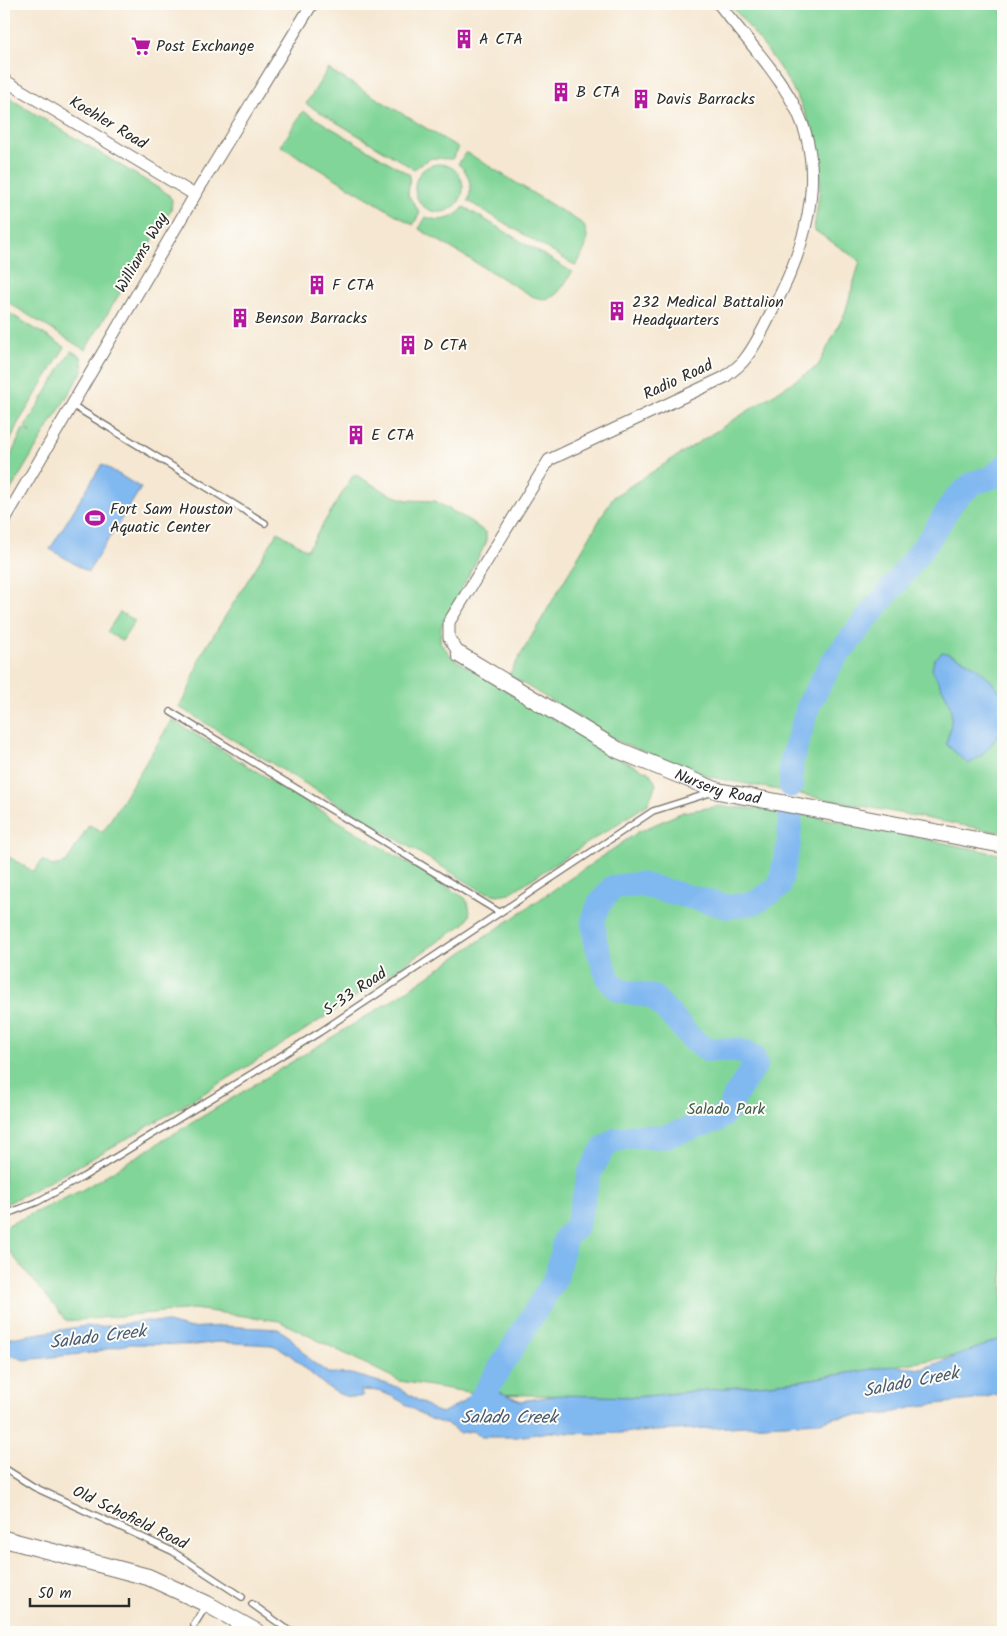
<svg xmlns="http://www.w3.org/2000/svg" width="1007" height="1636" font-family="Kalam,sans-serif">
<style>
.green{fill:#81d598;stroke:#568062}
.water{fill:#80b8f0;stroke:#56728e}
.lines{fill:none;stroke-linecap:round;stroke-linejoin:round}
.river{stroke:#80b8f0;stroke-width:24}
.lane-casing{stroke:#726d65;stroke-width:8}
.street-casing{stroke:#726d65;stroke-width:13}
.secondary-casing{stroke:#726d65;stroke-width:18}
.lane{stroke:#fff;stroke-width:5.5}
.street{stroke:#fff;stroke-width:11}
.secondary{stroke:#fff;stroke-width:16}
.labels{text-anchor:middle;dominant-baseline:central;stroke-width:4;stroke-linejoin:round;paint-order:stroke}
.poi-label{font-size:16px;fill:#2b2b2b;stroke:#fdfcf7;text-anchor:start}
.street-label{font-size:16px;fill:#2b2b2b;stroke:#fdfcf7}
.park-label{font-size:16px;fill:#455e4c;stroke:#fdfcf7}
.water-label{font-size:18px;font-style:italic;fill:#495c70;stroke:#fdfcf7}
</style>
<rect width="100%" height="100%" fill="#fdfcf7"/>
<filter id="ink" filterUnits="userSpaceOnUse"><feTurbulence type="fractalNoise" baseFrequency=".02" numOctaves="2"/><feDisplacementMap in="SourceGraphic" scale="10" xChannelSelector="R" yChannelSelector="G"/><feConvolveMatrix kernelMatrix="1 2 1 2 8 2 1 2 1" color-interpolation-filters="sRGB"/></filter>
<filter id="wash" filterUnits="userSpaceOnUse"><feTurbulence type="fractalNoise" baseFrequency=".0096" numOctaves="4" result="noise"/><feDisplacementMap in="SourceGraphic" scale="20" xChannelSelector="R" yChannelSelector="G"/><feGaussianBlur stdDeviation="1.12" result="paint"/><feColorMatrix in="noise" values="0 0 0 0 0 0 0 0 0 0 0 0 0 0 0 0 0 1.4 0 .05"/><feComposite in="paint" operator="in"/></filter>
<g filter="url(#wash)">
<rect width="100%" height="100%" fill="#f5e7d1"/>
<path class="green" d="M730 4H1003V833L710 777 619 742 509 675 613 497 818 366 845 313 860 261 814 230C816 211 822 187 820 169 813 103 770 53 730 4Z
M328 69 459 148 452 159 431 158 414 169 306 104Z
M4 95 168 194 172 200 171 210 85 350 4 300Z
M303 111 410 175 408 195 420 213 413 225 281 146Z
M466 152 583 224C592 240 584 251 576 266L468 201C473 188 470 173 458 164Z
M415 188a24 24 0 1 1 48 0a24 24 0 1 1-48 0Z
M464 207 572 272C561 290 554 305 532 296L419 229 426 217C441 223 454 219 464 207Z
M4 310 65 347 17 425 4 456Z
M71 351 81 356 83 370 4 501V471L23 429 32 433 25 427Z
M354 474 391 495 407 500 435 501 470 521 486 533V543L441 627 440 642 453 658 622 760 650 773 656 784 648 804 510 893 497 895 482 891 179 707 188 692 201 655 278 532 307 550Z
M120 612 135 621 122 641 107 632Z
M172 720 465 898C471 908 472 915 464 924 316 1025 164 1124 4 1205V854L34 872 42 860 52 866 66 863 89 825 103 832Z
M719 806 793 812 1003 855V1338L962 1355 799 1381 636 1397 480 1394 400 1381 279 1321 194 1309 67 1321 4 1245V1227L82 1190 393 1000 638 832 683 812Z"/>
<path class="water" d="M102 464 141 488 88 572 50 549Z
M942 652C970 659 987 673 1003 696 1003 704 1005 715 1003 723 1001 736 980 760 968 764L946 744C958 703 948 703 932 669L934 660Z
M147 1321 164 1322 187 1328 223 1326 278 1329 290 1337 310 1360 328 1373 352 1374 397 1387 435 1411 442 1413 461 1403 478 1389 500 1392 521 1401 559 1395 636 1397 799 1381 891 1366 922 1369 1003 1338V1393L973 1400 918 1406 888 1414 836 1417 820 1422 601 1434 549 1432 517 1437H482L472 1431 459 1433C448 1422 441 1424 428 1418 407 1407 386 1386 361 1391L363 1396C329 1407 298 1350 271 1345L217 1342 196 1345 129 1344 90 1353 24 1360 12 1355 4 1362V1339L85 1326 99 1327Z"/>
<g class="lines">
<path class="river" d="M791 786V763L809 704 832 662 899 579 931 537 954 500 973 483 993 477 1003 467
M469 1418 556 1278 565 1238 577 1225 590 1172 603 1149 615 1140 634 1136 663 1137 718 1120 730 1109 735 1096 756 1064 753 1056 738 1050H707L692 1039 654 997 618 990 609 980 596 944 593 921 599 904 613 887 639 884 729 907 755 903 779 887 789 844 790 816"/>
</g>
</g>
<g filter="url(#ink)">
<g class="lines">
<defs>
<path id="lane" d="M72 405 265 523
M171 712 499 912
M4 1215 37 1202 83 1177 320 1032 653 811 710 793
M4 1468 34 1487 172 1551 242 1597
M252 1604 291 1632
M194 1625 206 1606"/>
<path id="street" d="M4 80 195 195
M4 521 195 195 312 4
M460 655 449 638V622L549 460 725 377C732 371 740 366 745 359 760 340 770 314 781 293 809 236 826 166 795 107 776 70 744 37 719 4"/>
<g id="secondary">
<path id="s1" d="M460 655 618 750 718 791 1003 845"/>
<path d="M4 1539 148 1577 207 1604 257 1632"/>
</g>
</defs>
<use href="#lane" class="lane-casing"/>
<use href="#street" class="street-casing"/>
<use href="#secondary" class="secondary-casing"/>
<use href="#lane" class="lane"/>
<use href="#street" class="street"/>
<use href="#secondary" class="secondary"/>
</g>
</g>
<defs>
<symbol id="building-bare" viewBox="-9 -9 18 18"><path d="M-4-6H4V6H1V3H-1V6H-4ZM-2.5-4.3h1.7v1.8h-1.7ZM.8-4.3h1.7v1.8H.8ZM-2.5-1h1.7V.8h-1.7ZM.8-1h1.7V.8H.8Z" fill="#b5179e" stroke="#fdfcf7" stroke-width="2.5" paint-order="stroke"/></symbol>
<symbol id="supermarket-bare" viewBox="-9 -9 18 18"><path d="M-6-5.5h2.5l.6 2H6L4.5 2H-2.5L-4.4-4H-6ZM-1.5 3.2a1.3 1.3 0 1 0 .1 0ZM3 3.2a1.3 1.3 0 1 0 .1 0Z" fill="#b5179e" stroke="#fdfcf7" stroke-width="2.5" paint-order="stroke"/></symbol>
<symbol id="stadium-bare" viewBox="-9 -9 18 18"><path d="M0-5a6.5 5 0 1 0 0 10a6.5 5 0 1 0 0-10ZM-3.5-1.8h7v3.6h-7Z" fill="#b5179e" stroke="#fdfcf7" stroke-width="2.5" paint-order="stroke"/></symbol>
</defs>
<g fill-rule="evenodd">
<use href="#building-bare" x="450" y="25" width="28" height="28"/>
<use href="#supermarket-bare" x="127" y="32" width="28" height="28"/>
<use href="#building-bare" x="547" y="78" width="28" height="28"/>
<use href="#building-bare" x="627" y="85" width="28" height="28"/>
<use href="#building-bare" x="303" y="271" width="28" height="28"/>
<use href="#building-bare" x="603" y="297" width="28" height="28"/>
<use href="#building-bare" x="226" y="304" width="28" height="28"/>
<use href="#building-bare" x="394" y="331" width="28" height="28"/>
<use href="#building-bare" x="342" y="421" width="28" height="28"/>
<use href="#stadium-bare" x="81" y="504" width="28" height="28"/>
</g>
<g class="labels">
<g class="poi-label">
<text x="479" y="39">A CTA</text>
<text x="156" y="46">Post Exchange</text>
<text x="576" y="92">B CTA</text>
<text x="656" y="99">Davis Barracks</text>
<text x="332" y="285">F CTA</text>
<text x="632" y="302">232 Medical Battalion<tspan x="632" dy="18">Headquarters</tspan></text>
<text x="255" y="318">Benson Barracks</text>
<text x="423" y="345">D CTA</text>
<text x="371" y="435">E CTA</text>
<text x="110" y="509">Fort Sam Houston<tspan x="110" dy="18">Aquatic Center</tspan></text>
</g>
<g class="street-label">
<text transform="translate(108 123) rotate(31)">Koehler Road</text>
<text transform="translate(142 253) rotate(-60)">Williams Way</text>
<text transform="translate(678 380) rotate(-25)">Radio Road</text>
<text stroke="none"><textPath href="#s1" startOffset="291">Nursery Road</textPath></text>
<text transform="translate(355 992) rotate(-34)">S-33 Road</text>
<text transform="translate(130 1518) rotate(26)">Old Schofield Road</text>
</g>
<g class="park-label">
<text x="726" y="1109">Salado Park</text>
</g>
<g class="water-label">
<text transform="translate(98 1338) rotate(-7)">Salado Creek</text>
<text transform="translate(911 1383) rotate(-11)">Salado Creek</text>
<text x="509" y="1418">Salado Creek</text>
</g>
</g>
<rect width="1007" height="1636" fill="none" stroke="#fdfcf7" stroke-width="20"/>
<path d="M30 1598v8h99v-8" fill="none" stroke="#2b2b2b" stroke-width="2.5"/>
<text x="38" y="1598" font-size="15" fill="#2b2b2b" stroke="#fdfcf7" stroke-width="4" paint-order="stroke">50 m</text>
</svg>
